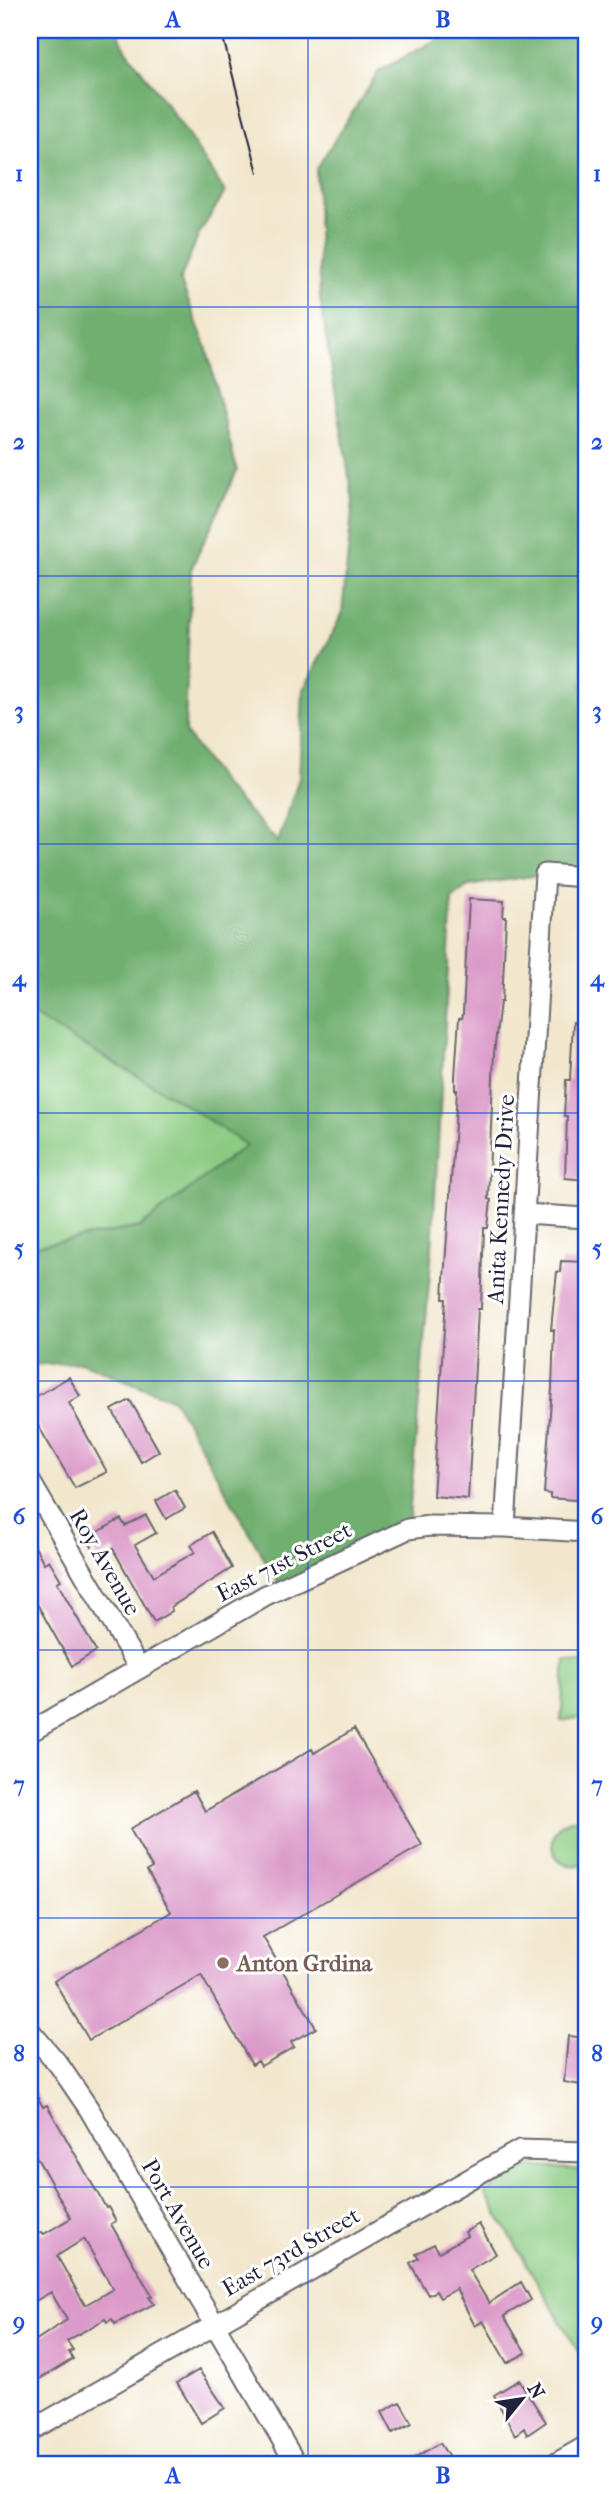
<svg xmlns="http://www.w3.org/2000/svg" width="616" height="2494" font-family="'IM FELL French Canon',serif">
<style>
.green{fill:#8bcb82;stroke:#56765e;stroke-width:2}
.forest{fill:#70af70;stroke:#496856;stroke-width:2}
.building{fill:#db9ac9;fill-rule:evenodd}
.lines{fill:none;stroke-linecap:round;stroke-linejoin:round}
.minor-casing{stroke:#6b676e;stroke-width:23}
.minor{stroke:#fff;stroke-width:19}
.tram{stroke:#22223b;stroke-width:2}
.grid{fill:none;stroke:#1d4ed8;stroke-width:2;stroke-opacity:0.55}
.education-dot{fill:#8d6e63;stroke:#fff;stroke-width:2.5}
.labels{text-anchor:middle;dominant-baseline:central;stroke-width:6;stroke-linejoin:round;paint-order:stroke}
.street-label{font-size:23px;fill:#22223b;stroke:#fff}
.education-label{font-size:23px;font-weight:bold;fill:#785e54;stroke:#fff;text-anchor:start}
.neatline{fill:none;stroke:#1d4ed8;stroke-width:2.5}
.grid-label{font-size:23px;text-anchor:middle;font-weight:bold;fill:#1d4ed8}
</style>
<rect width="100%" height="100%" fill="#fff"/>
<filter id="ink" filterUnits="userSpaceOnUse"><feTurbulence type="fractalNoise" baseFrequency=".0143" numOctaves="2"/><feDisplacementMap in="SourceGraphic" scale="14" xChannelSelector="R" yChannelSelector="G"/><feConvolveMatrix kernelMatrix="1 2 1 2 8 2 1 2 1" color-interpolation-filters="sRGB"/></filter>
<filter id="wash" filterUnits="userSpaceOnUse"><feTurbulence type="fractalNoise" baseFrequency=".00686" numOctaves="4" result="noise"/><feDisplacementMap in="SourceGraphic" scale="28" xChannelSelector="R" yChannelSelector="G"/><feGaussianBlur stdDeviation="1.57" result="paint"/><feColorMatrix in="noise" values="0 0 0 0 0 0 0 0 0 0 0 0 0 0 0 0 0 1.4 0 .05"/><feComposite in="paint" operator="in"/></filter>
<g filter="url(#wash)">
<rect width="100%" height="100%" fill="#f2e7cd"/>
<path class="green" d="M30 1014 180 1101 247 1145 140 1227 30 1247Z
M565 1660 586 1663V1717L561 1721Z
M573 1819 586 1821V1863C552 1877 536 1828 573 1819Z
M525 2166 586 2170V2365L485 2193Z"/>
<path class="forest" d="M30 30H117L124 46 182 126 225 192 199 234 180 280 206 346 237 471 191 569 185 732 225 787 278 842 299 778 303 691 342 614 353 501 320 299 316 169 379 71 454 30H558L586 39V628L582 685 586 696V877L545 874 468 886 452 899 432 1249 408 1529 281 1588 174 1400 81 1362 30 1365V1247L140 1227 246 1145 180 1101 30 1014Z"/>
<g id="blocks">
<path class="building" d="M469 899 504 901 503 917H506L502 1002H500L494 1053 488 1199 491 1200 488 1228H484L481 1309H478L468 1499 433 1496 446 1299H443L444 1279 455 1124 457 1090H455V1076L459 1018H462L463 1014Z
M573 1022H586V1180L565 1178 567 1116H564L566 1080H570Z
M561 1261 586 1262V1404L582 1469 586 1470V1501L550 1498V1494L544 1493 552 1388 554 1330H551L553 1309 557 1272H560Z
M69 1377 80 1396 69 1403 107 1472 75 1488 30 1412V1400Z
M130 1400 159 1451 141 1462 112 1410Z
M175 1490 185 1508 166 1519 156 1501Z
M146 1515 156 1533 135 1545 154 1576 195 1552 191 1545 212 1532 232 1568 171 1607 172 1611 154 1622 113 1549 98 1558 87 1538 121 1519 125 1526Z
M30 1538 44 1563 49 1560 61 1580 57 1582 96 1651 72 1666 37 1604 35 1606 30 1597Z
M354 1729 422 1845 263 1937 316 2028 291 2042 294 2047 261 2066 258 2061 252 2065 201 1975 89 2040 54 1981 171 1912 147 1871 152 1868 130 1829 194 1791 205 1811 312 1749 314 1753Z
M568 2036 586 2038V2086L564 2082Z
M30 2084 43 2107 47 2105 106 2208 108 2207 116 2221 111 2224 152 2296 149 2297 154 2304 115 2324 112 2319 107 2322 105 2319 67 2341 73 2350 69 2352 73 2359 30 2385V2344L67 2320 51 2292 30 2304V2239L42 2232 44 2234 71 2218 30 2146ZM84 2239 113 2289 85 2305 57 2256Z
M479 2224 496 2254 469 2270 489 2303 521 2282 531 2300 504 2316 526 2353 507 2363 483 2321 475 2326 456 2289 440 2298 436 2291 428 2295 410 2263 419 2258 416 2254 434 2244 439 2252 467 2236 465 2232Z
M199 2370 225 2408 201 2423 177 2383Z
M519 2380 546 2422 527 2435 524 2428 515 2435 494 2395Z
M400 2402 412 2423 393 2433 382 2412Z
M440 2443 453 2464H404Z"/>
</g>
</g>
<g filter="url(#ink)">
<use href="#blocks" fill-opacity="0" stroke="#6b676e" stroke-width="2"/>
<g class="lines">
<defs>
<path id="minor" d="M525 1214 586 1218
M30 1481 139 1668
M505 1527 545 874 586 877
M30 1732 266 1595 408 1529 429 1526 505 1527 586 1532
M30 2031 59 2065 89 2109 296 2464
M30 2431 520 2150 586 2152
M555 2464 586 2446"/>
</defs>
<use href="#minor" class="minor-casing"/>
<use href="#minor" class="minor"/>
<path class="tram" d="M221 30 258 173"/>
</g>
</g>
<path class="grid" d="M308 30V2464M30 307H586M30 576H586M30 844H586M30 1113H586M30 1381H586M30 1650H586M30 1918H586M30 2187H586"/>
<circle class="education-dot" cx="223" cy="1963" r="7"/>
<g class="labels">
<g class="street-label">
<text transform="translate(501 1199) rotate(-87)">Anita Kennedy Drive</text>
<text transform="translate(105 1562) rotate(60)">Roy Avenue</text>
<text transform="translate(284 1562) rotate(-27)">East 71st Street</text>
<text transform="translate(178 2214) rotate(60)">Port Avenue</text>
<text transform="translate(291 2252) rotate(-30)">East 73rd Street</text>
</g>
<g class="education-label">
<text x="237" y="1963">Anton Grdina</text>
</g>
</g>
<rect width="616" height="2494" fill="none" stroke="#fff" stroke-width="77"/>
<g transform="translate(522 2399) rotate(60)" stroke="#ffffff" stroke-width="5" paint-order="stroke">
<path d="M0-5L12 26L0 18L-12 26Z" fill="#22223b"/>
<text y="-10" font-size="19" font-weight="bold" text-anchor="middle" fill="#22223b">N</text>
</g>
<rect x="38" y="38" width="540" height="2418" class="neatline"/>
<g class="grid-label">
<text x="173" y="27">A</text>
<text x="443" y="27">B</text>
<text x="19" y="181">1</text>
<text x="597" y="181">1</text>
<text x="19" y="449">2</text>
<text x="597" y="449">2</text>
<text x="19" y="718">3</text>
<text x="597" y="718">3</text>
<text x="19" y="986">4</text>
<text x="597" y="986">4</text>
<text x="19" y="1255">5</text>
<text x="597" y="1255">5</text>
<text x="19" y="1524">6</text>
<text x="597" y="1524">6</text>
<text x="19" y="1792">7</text>
<text x="597" y="1792">7</text>
<text x="19" y="2061">8</text>
<text x="597" y="2061">8</text>
<text x="19" y="2329">9</text>
<text x="597" y="2329">9</text>
<text x="173" y="2483">A</text>
<text x="443" y="2483">B</text>
</g>
</svg>
